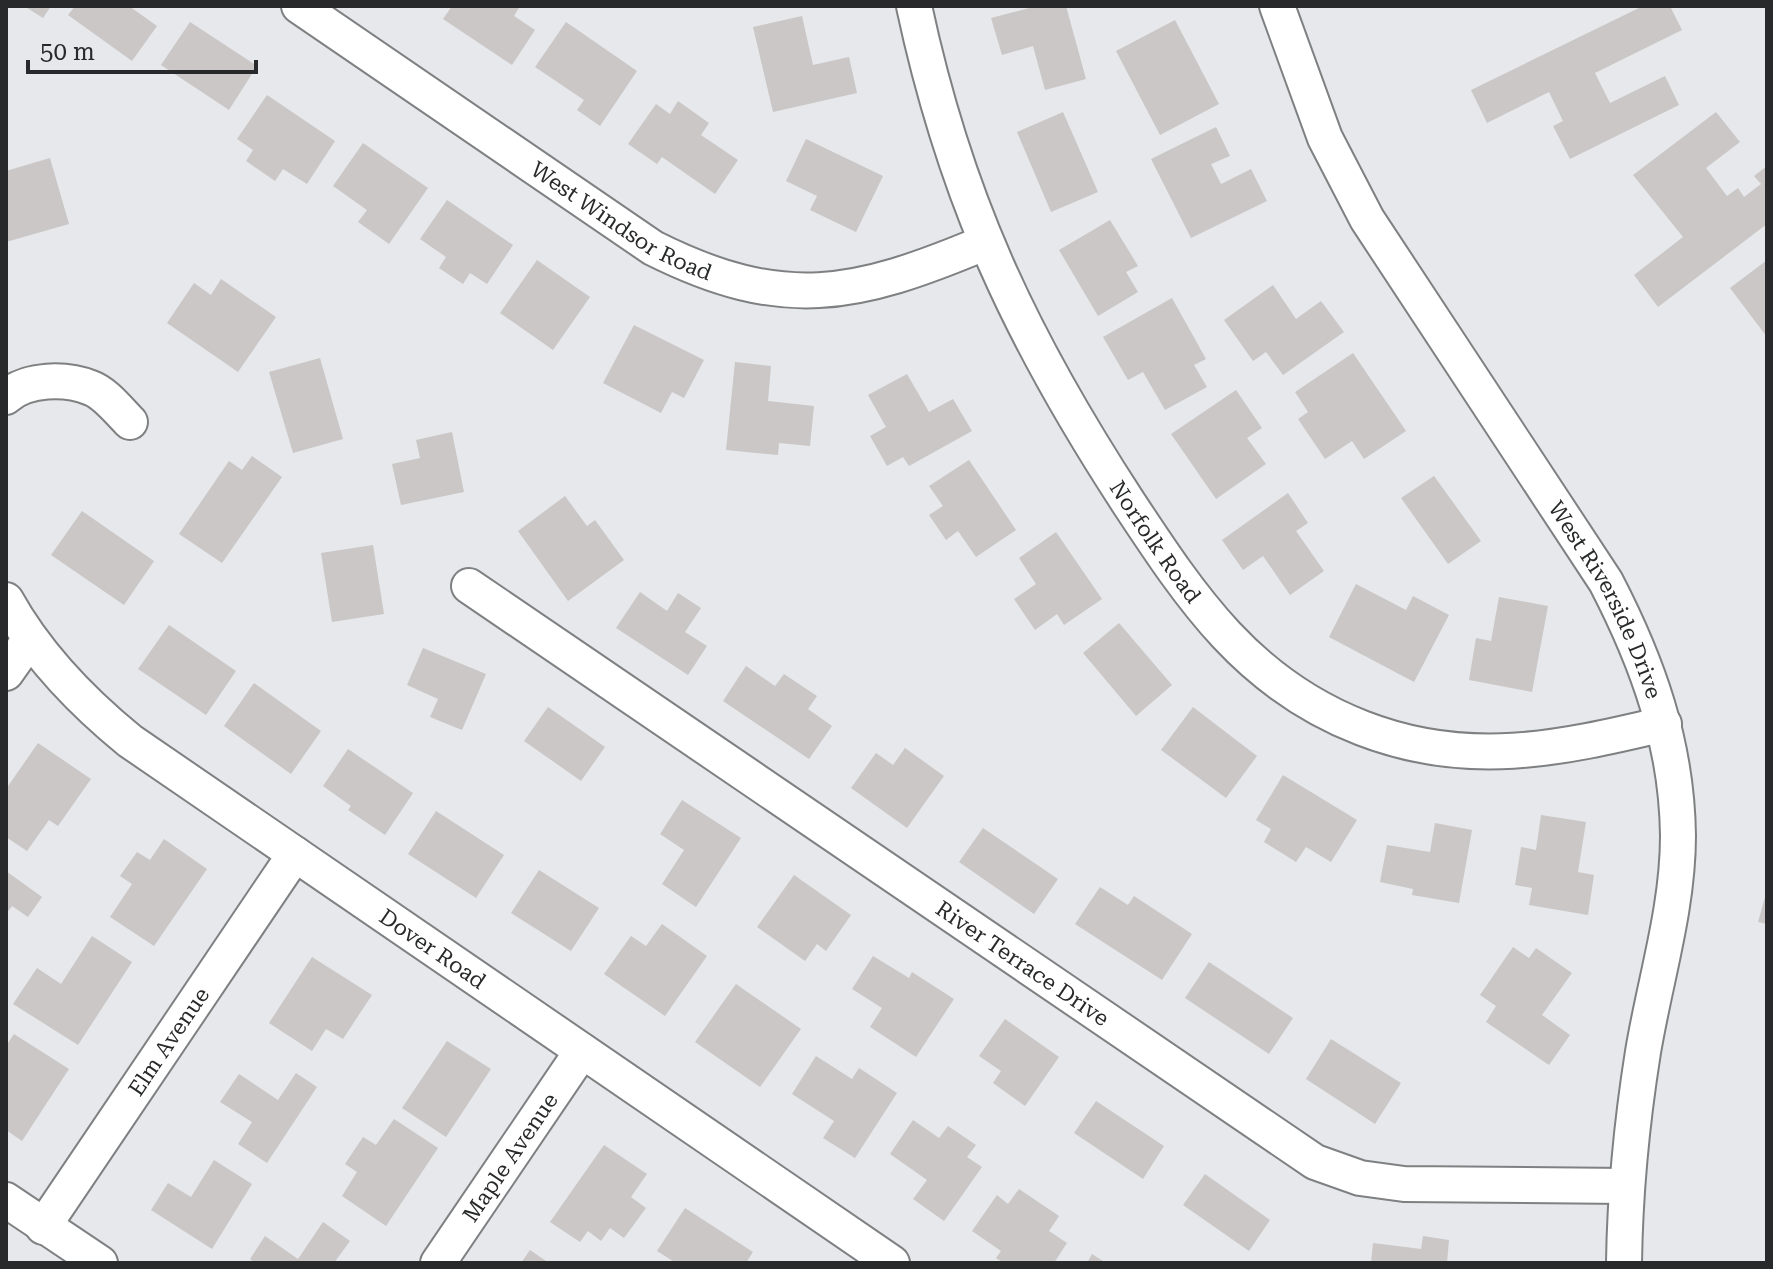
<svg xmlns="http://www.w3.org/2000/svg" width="1773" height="1269" font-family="'Roboto Serif',serif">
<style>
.building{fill:#cac7c6}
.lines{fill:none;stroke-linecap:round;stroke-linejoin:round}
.minor-casing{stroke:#7e8082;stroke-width:38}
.minor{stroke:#fff;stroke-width:34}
.labels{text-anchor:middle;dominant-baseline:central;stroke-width:8;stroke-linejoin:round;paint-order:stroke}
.street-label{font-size:22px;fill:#28292a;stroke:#e6e8eb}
</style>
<rect width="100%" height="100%" fill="#e6e8eb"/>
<path class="building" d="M24 6H51L43 18Z
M75 6H129L157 26 132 61 68 15Z
M452 6H520L514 16 535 30 512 65 443 19Z
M1037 6H1066L1086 79 1045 90 1033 46 1002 55 991 18Z
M1643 6H1670L1682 30 1595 73 1610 103 1665 76 1679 105 1570 159 1553 126 1563 121 1549 92 1487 123 1471 90Z
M802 16 813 65 849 57 857 93 773 112 753 27Z
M1175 20 1219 104 1160 135 1116 51Z
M190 22 257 66 229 110 161 65Z
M566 22 637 71 600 126 577 110 584 100 535 67Z
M267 95 335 141 307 184 283 169 275 181 246 161 253 150 237 139Z
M678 101 709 123 701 135 738 160 715 194 662 157 657 164 628 144 656 104 670 114Z
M1063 112 1098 192 1051 212 1017 132Z
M1716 112 1740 142 1706 168 1727 196 1738 188 1744 197 1761 184 1754 176 1767 166V224L1658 307 1634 275 1683 237 1633 175Z
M1216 127 1230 156 1211 164 1221 184 1251 169 1267 201 1191 238 1151 159Z
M806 139 883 176 856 232 810 210 817 196 786 181Z
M363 143 428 188 389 244 358 222 367 210 333 186Z
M50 158 69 224 6 242V171Z
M447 200 513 245 487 284 470 273 463 284 439 268 446 257 420 239Z
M1110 220 1138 266 1126 272 1138 292 1098 316 1059 250Z
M537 260 590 297 553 350 500 313Z
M1767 260V337L1730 288Z
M221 279 276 317 238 372 167 323 194 283 211 295Z
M1273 285 1296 319 1321 301 1344 332 1283 375 1266 352 1253 361 1224 320Z
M1172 298 1206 359 1194 365 1207 387 1165 410 1143 372 1128 380 1103 337Z
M634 325 704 360 684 398 672 392 661 413 603 383Z
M1353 353 1406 431 1364 459 1352 441 1325 459 1298 419 1308 412 1295 392Z
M320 358 343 439 293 453 269 372Z
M735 362 771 366 768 401 814 406 810 446 779 443 778 455 726 450Z
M907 374 929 412 953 399 972 431 909 466 903 457 887 466 870 436 886 427 868 395Z
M1236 390 1262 428 1247 438 1266 464 1216 499 1171 434Z
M452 432 464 492 401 505 392 464 420 458 416 440Z
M252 456 282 477 222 563 179 534 229 461 242 470Z
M969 460 1016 530 976 557 958 531 946 540 929 515 943 506 929 486Z
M1434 476 1481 541 1448 564 1401 498Z
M1288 493 1308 523 1296 531 1324 571 1290 595 1263 556 1243 570 1222 540Z
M565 496 587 526 595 520 624 560 568 601 518 531Z
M82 511 154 561 124 605 51 555Z
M1056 532 1102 599 1064 625 1057 614 1035 630 1014 599 1036 584 1019 558Z
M373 545 384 614 332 622 321 553Z
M1356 584 1406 610 1413 596 1449 615 1414 682 1329 637Z
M640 592 667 611 678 593 701 608 685 632 707 646 688 675 616 628Z
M1499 597 1548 606 1532 692 1469 680 1476 638 1491 641Z
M1119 623 1172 685 1136 716 1083 653Z
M169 625 236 671 206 715 138 669Z
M423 648 486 674 462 730 430 717 438 699 407 685Z
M746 666 775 686 784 674 817 696 808 709 832 726 809 759 723 701Z
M254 683 321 731 291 774 224 726Z
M548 707 605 747 581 781 524 741Z
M1193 707 1257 756 1226 798 1161 750Z
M38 743 91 779 58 826 49 820 27 851 6 837V789Z
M905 748 944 776 907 828 851 788 876 753 893 765Z
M348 749 413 793 385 835 348 810 351 806 323 786Z
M1283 775 1357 820 1331 862 1306 847 1296 862 1264 842 1271 829 1256 820Z
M682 800 741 838 696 907 662 884 684 850 660 834Z
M436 811 504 855 476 898 408 854Z
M1541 815 1586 822 1578 872 1594 875 1588 915 1529 905 1532 888 1515 885 1521 847 1536 850Z
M1435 823 1472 830 1459 903 1412 895 1413 889 1380 882 1387 845 1430 852Z
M983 828 1058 879 1034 914 959 862Z
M164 839 207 869 154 946 110 917 132 884 120 876 137 852 150 860Z
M539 870 599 908 571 951 511 913Z
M6 871 42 897 28 917 12 906 6 914Z
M794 875 851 915 826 951 817 944 805 961 757 927Z
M1100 887 1128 905 1134 896 1192 934 1162 980 1075 924Z
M1767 890V924L1758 922Z
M662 924 707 956 665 1016 604 974 631 936 646 946Z
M92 936 132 962 78 1045 13 1004 37 968 61 984Z
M1513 947 1529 958 1536 948 1572 973 1542 1015 1570 1035 1549 1065 1486 1022 1496 1006 1480 995Z
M873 956 909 978 912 972 954 999 916 1057 870 1027 882 1008 852 989Z
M312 957 372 995 343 1039 326 1029 312 1051 269 1023Z
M1209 962 1293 1018 1269 1054 1185 998Z
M736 984 801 1029 760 1087 695 1042Z
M1005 1019 1059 1057 1025 1106 993 1083 1001 1071 979 1056Z
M14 1034 69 1069 22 1141 6 1130V1046Z
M1331 1039 1401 1083 1375 1124 1306 1079Z
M447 1041 491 1069 446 1137 402 1108Z
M816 1056 852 1079 859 1068 897 1093 855 1158 823 1138 834 1121 792 1094Z
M296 1073 317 1087 267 1163 238 1144 252 1122 220 1102 239 1074 278 1100Z
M1096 1101 1164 1146 1143 1179 1074 1133Z
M394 1119 438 1148 386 1226 342 1196 357 1172 345 1164 363 1137 376 1145Z
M913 1120 939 1138 948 1126 976 1145 967 1157 982 1167 944 1221 913 1199 927 1180 890 1154Z
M604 1145 647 1174 631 1197 646 1208 624 1238 610 1228 601 1241 588 1231 580 1242 550 1222Z
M214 1160 252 1184 212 1249 151 1210 168 1183 191 1197Z
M1205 1174 1270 1220 1249 1251 1183 1205Z
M1019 1189 1059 1216 1049 1231 1067 1243 1054 1263H1004L996 1258 1001 1251 972 1231 997 1195 1008 1204Z
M685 1208 753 1252 746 1263H676L657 1251Z
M323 1222 350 1241 334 1263H255L250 1259 265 1236 298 1259Z
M1423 1236 1449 1240 1447 1263H1371L1373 1243 1421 1249Z
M530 1250 549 1263H521Z
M1092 1254 1106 1263H1087Z"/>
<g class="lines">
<defs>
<g id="minor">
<path id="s1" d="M299 6 653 248C783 313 855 297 984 243"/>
<path id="s2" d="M914 6C955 198 1021 338 1128 502 1192 599 1248 684 1362 728 1467 769 1559 749 1664 724"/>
<path id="s3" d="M1277 6 1325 138 1367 219 1606 582C1648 663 1677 744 1678 836 1678 909 1655 980 1643 1052 1632 1121 1625 1192 1624 1263"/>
<path d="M6 397C27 378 66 378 91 388 105 393 119 411 130 422"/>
<path id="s4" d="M469 586 1315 1162 1360 1178 1404 1184 1627 1186"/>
<path id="s5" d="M6 600C37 656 81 701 130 741L892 1263"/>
<path d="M6 673 30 639"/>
<path d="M6 1200 100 1263"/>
<path id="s6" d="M43 1227 295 854"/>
<path id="s7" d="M438 1263 582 1051"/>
</g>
</defs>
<use href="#minor" class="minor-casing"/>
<use href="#minor" class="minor"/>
</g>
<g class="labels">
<g class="street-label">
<text stroke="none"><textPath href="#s1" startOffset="388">West Windsor Road</textPath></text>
<text stroke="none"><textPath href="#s2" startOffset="592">Norfolk Road</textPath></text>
<text stroke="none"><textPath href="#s3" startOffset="682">West Riverside Drive</textPath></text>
<text stroke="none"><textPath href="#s5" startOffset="556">Dover Road</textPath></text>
<text stroke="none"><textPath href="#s4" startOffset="670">River Terrace Drive</textPath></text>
<text stroke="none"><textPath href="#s6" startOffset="224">Elm Avenue</textPath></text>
<text stroke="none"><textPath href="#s7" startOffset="128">Maple Avenue</textPath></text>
</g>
</g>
<rect width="1773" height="1269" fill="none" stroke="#28292a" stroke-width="16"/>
<path d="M28 60v12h228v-12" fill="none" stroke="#28292a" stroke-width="4"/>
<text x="40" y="60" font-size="24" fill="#28292a" stroke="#e6e8eb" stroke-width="6" paint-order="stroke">50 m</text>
</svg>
